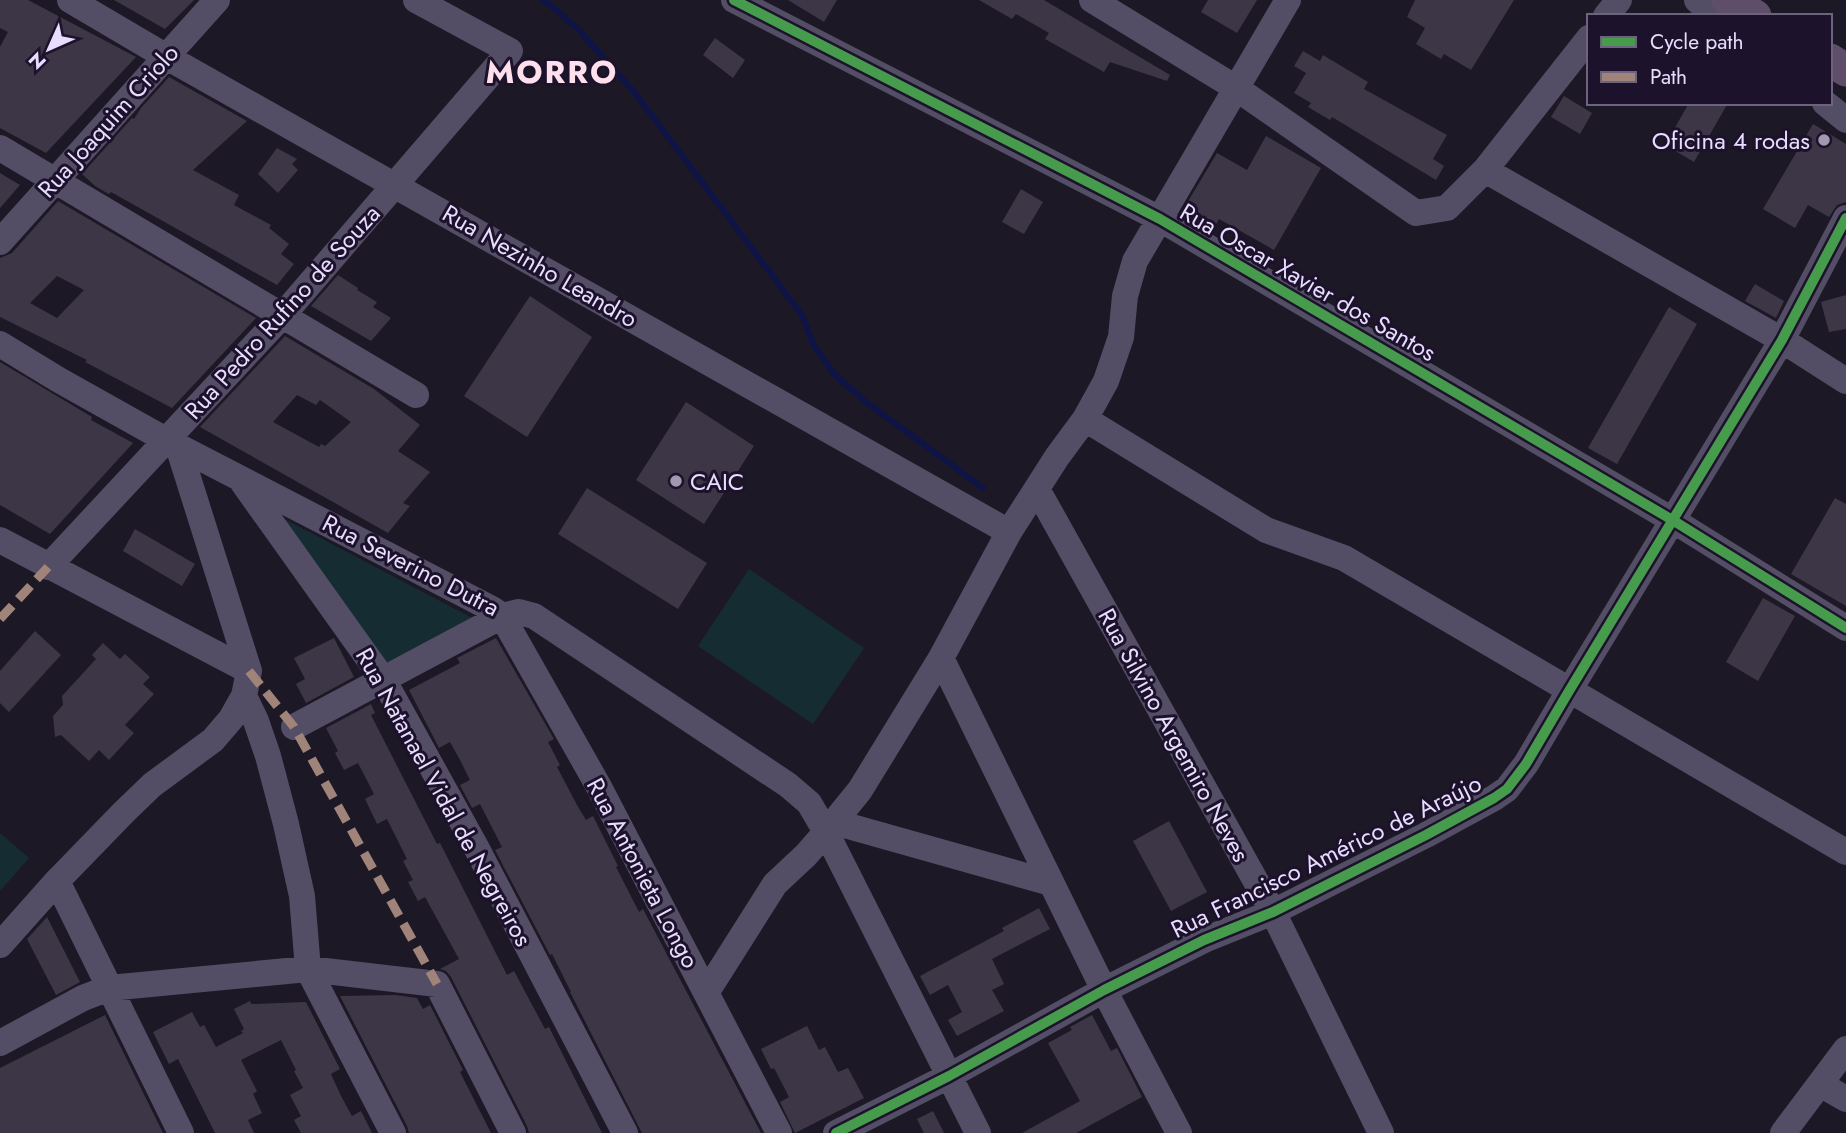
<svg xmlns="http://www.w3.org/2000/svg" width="1846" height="1133" font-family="Jost,sans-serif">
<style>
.green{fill:#162c33}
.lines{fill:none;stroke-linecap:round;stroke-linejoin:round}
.stream{stroke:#0e1546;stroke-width:6}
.building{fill:#3d3646;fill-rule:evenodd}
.minor{stroke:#534e65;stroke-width:26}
.major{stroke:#5e4e6a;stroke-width:33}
.quiet{stroke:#a18479;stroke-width:9;stroke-dasharray:18 9;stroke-linecap:butt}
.cycleway-casing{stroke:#1c122b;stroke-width:15}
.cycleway{stroke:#469c4c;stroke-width:10}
.poi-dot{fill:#a198b2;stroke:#1c122b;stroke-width:2.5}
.labels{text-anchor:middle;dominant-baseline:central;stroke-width:6;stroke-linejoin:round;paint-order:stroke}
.street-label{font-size:24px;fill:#e8ddfe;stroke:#1c122b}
.poi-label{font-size:24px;fill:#e8ddfe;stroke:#1c122b;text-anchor:end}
.district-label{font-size:32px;font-weight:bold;letter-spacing:2px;fill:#fedfec;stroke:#1c122b}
</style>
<rect width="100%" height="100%" fill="#1d1825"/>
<path class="green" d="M275 514 476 620 386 671Z
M749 569 864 648 813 724 698 646Z
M0 833 29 858 0 891Z"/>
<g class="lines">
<path class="stream" d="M542 0 548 3 579 30 635 93 802 315 814 346 836 376 866 402 983 488"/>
</g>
<path class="building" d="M0 0H28L136 57 46 153 0 128V47L8 32 0 28Z
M114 0H194L165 29Z
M788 0H837L824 22Z
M979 0H1044L1170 75 1167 81 1110 62 1104 72 1045 39 1049 33 1016 14 1012 19Z
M1208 0H1257L1237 33 1201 12Z
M1415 0H1514L1471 70 1444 54 1441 59 1416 44 1425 28 1407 17Z
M715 38 745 60 733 78 703 55Z
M1303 51 1320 61 1323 55 1368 82 1364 89 1447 135 1433 159 1444 166 1436 180 1332 117 1330 120 1308 107 1311 103 1294 93 1306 73 1294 66Z
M169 77 247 121 193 170 239 195 234 205 271 225 269 228 289 244 281 254 294 264 277 285 111 192 109 194 107 193 95 186 82 174 132 118 134 119 141 108Z
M1564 96 1592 113 1580 134 1551 117Z
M1689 103H1728L1694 162 1665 145Z
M1813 124 1846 144V202L1837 205 1829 217 1808 205 1795 228 1763 209Z
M1266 136 1321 168 1274 250 1219 219 1212 231 1181 213 1217 153 1247 170Z
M277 148 297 159 292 164 298 170 278 193 258 174Z
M0 173 20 185 0 208Z
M1021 189 1043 202 1024 234 1002 222Z
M58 201 256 318 172 408 85 362 87 360 0 317V258L12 253ZM57 276 84 290 57 318 30 303Z
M338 275 358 288 357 290 377 302 373 307 391 318 371 341 311 306Z
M1755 284 1784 301 1776 318 1745 301Z
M1846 295V329L1829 332 1821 302Z
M530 296 592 337 527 437 464 396Z
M1669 307 1697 324 1617 464 1588 448Z
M285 336 374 389 420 425 398 451 430 472 403 503 410 506 388 533 200 427ZM297 395 316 405 320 400 351 422 325 446 321 444 319 447 273 422Z
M0 362 92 417 91 420 133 443 50 534 0 505Z
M686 402 754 446 704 524 636 480Z
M587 488 707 563 678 609 558 534Z
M1835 498 1846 504V606L1791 574Z
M135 529 195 564 182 586 123 551Z
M1763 598 1795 616 1758 681 1726 662Z
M35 631 61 655 9 712 0 703V671Z
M334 638 354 677 306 703 296 684 305 679 294 658Z
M496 638 554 739 548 742 560 765 557 767 577 805 586 820 593 816 618 866 616 867 639 912 643 909 761 1133H642L570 992H571L552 954 550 955 495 850 502 847 480 804 472 808 460 785 470 780 460 760 450 742 439 748 409 690 460 663 457 658Z
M103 643 120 659 125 654 150 677 143 684 154 694 125 725 134 733 109 760 99 750 89 761 61 735 55 737 53 716 63 705 62 696 96 659 92 655Z
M371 704 375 713 371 715 437 844 440 843 507 975 514 971 545 1029 549 1027 602 1133H529L527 1126 451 977 446 971 440 969 459 959 425 897 418 901 408 882 413 880 403 861 407 859 387 819 377 824 365 799 374 794 358 763 344 770 335 753 338 751 326 728Z
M1169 821 1207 892 1171 911 1133 841Z
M1039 908 1050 929 992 959 1004 984 992 990 1004 1011 957 1036 948 1020 962 1012 948 985 930 995 920 976 1004 931 1002 928Z
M47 917 80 982 56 995 27 939Z
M395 995 417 998 423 1009 430 1005 463 1070 460 1072 491 1133H409L407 1126 340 996Z
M250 1001 251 1004 306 1002 340 1069 331 1074 341 1096 352 1116 361 1111 372 1133H301L294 1120 301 1116 290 1095 303 1088 294 1071 296 1070 281 1040 241 1060 257 1091 253 1094 262 1113 248 1120 254 1133H215L178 1059 169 1064 153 1032 192 1012 200 1027 204 1025 216 1047 243 1033 241 1031 244 1029 234 1009Z
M105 1015 163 1133H0V1068Z
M1092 1015 1111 1051 1117 1048 1142 1097 1076 1133H1022L1080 1101 1048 1043 1072 1030 1070 1027Z
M807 1026 819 1050 825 1047 838 1072 848 1068 864 1098 795 1133 780 1102 789 1097 774 1068 771 1069 761 1049Z
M933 1111 944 1133H924L917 1119Z"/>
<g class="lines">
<path class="minor" d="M70 0 165 56 1009 532
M734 0 1160 219 1674 521 1846 628
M1092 0 1236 88 1416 213 1447 208 1485 170 1589 38
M1697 0 1714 16
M1606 16 1619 0
M1825 103 1846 120
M0 148 416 395
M1485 170 1782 340 1846 381
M0 242 217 0
M0 344 59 380 166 440 492 609 502 616 599 787 779 1133
M1085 419 1266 530 1344 558 1846 852
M241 480 383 679 476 847 625 1133
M1037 489 1273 912 1381 1133
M0 540 249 671
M48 567 282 316 510 51 416 0
M941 658 1104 990 1179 1133
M244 696 256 721 268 756 286 824 302 896 308 969 393 1133
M294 727 502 616 519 612 534 616 788 785 809 803 826 832 978 1133
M834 822 1051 883
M57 881 181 1133
M0 945 57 881 124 812 152 785 213 740 231 719 244 696 249 671 178 446
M706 993 775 884 806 855 826 832 860 790 941 658 1009 532 1057 457 1085 419 1106 381 1121 337 1125 296 1135 261 1288 0
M0 1043 83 998 109 988 308 969 437 984 513 1133
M1820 1084 1846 1099
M836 1133 949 1076 1104 990 1204 940 1273 912 1426 835 1494 798 1507 789 1526 764 1569 691 1782 340 1846 218
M1783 1133 1846 1049"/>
<path class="major" d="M1728 0 1755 16
M1830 60 1846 70"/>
<path class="quiet" d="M0 619 48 567
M249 671 294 727 437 984"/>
<defs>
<path id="cycleway" d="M734 0 1160 219 1674 521 1846 628
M836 1133 949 1076 1104 990 1204 940 1273 912 1426 835 1494 798 1507 789 1526 764 1569 691 1782 340 1846 218"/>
</defs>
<use href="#cycleway" class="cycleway-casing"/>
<use href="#cycleway" class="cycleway"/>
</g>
<g class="poi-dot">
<circle cx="1824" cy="140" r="7"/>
<circle cx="676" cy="481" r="7"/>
</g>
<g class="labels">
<g class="street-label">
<text transform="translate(108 121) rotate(-48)">Rua Joaquim Criolo</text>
<text transform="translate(540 266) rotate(30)">Rua Nezinho Leandro</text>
<text transform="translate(1308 282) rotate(30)">Rua Oscar Xavier dos Santos</text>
<text transform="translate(282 312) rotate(-48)">Rua Pedro Rufino de Souza</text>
<text transform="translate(411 565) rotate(27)">Rua Severino Dutra</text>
<text transform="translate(1174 735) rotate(61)">Rua Silvino Argemiro Neves</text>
<text transform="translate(444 797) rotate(61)">Rua Natanael Vidal de Negreiros</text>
<text transform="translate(1326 856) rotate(-26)">Rua Francisco Américo de Araújo</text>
<text transform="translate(643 873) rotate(62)">Rua Antonieta Longo</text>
</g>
<g class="poi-label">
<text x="1810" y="140">Oficina 4 rodas</text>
<text x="690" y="481" text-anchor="start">CAIC</text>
</g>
<g class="district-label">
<text x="552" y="72">MORRO</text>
</g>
</g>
<rect x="1587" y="14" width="245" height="91" fill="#1c122b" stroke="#6e637f" stroke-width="2"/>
<rect x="1601" y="37" width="35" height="10" fill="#469c4c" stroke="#6e637f" stroke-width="2"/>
<text x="1650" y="49" font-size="21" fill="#e8ddfe">Cycle path</text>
<rect x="1601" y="72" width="35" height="10" fill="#a18479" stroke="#6e637f" stroke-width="2"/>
<text x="1650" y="84" font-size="21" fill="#e8ddfe">Path</text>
<g transform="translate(49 49) rotate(225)" stroke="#1c122b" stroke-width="5" paint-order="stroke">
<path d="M0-5L12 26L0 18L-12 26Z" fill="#e8ddfe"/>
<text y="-10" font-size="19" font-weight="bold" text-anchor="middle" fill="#e8ddfe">N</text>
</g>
</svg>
